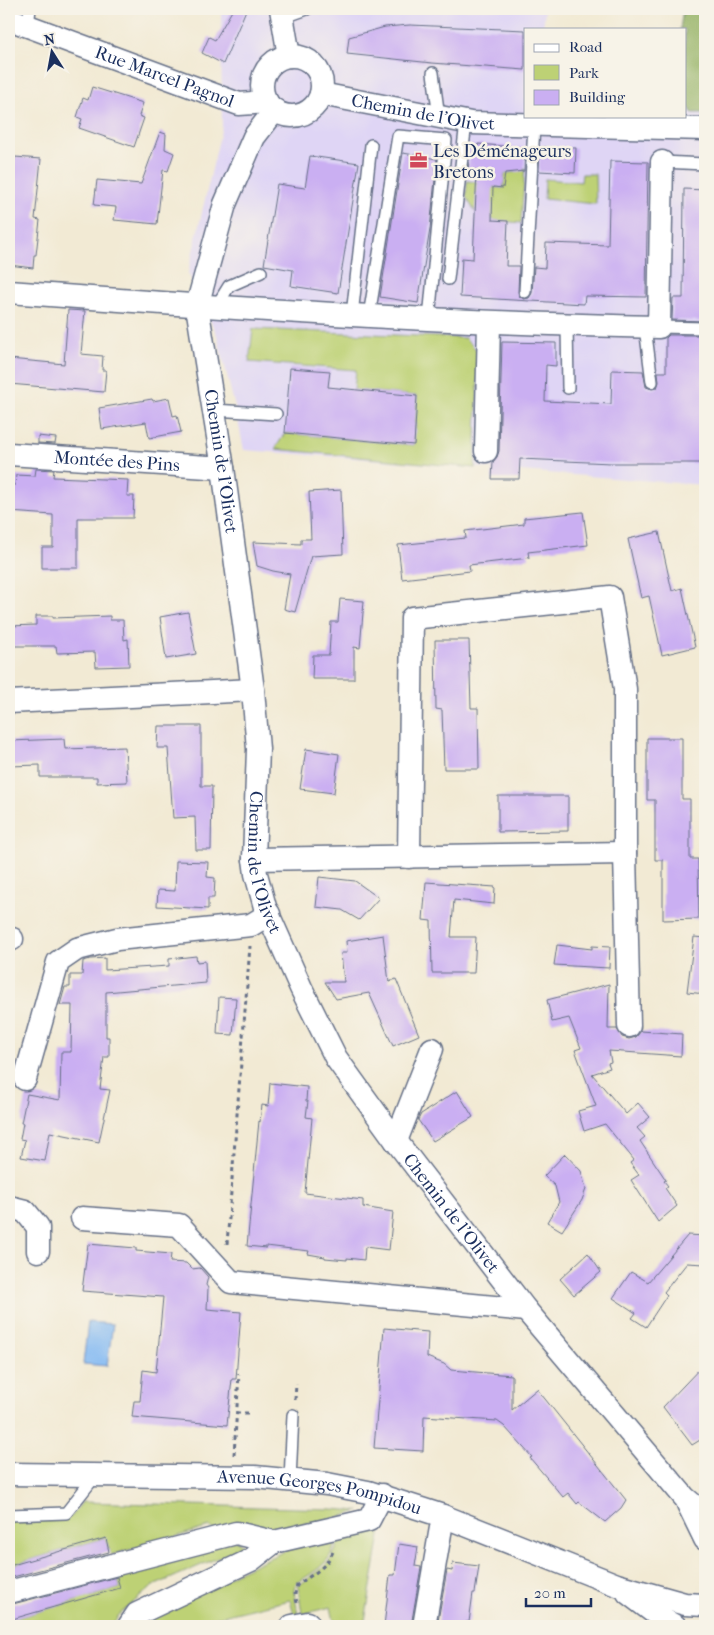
<svg xmlns="http://www.w3.org/2000/svg" width="714" height="1635" font-family="'IM FELL French Canon',serif">
<style>
.built{fill:#dfd5f5}
.green{fill:#bdd175;stroke:#6c806a}
.forest{fill:#96b366;stroke:#587162}
.water{fill:#84baf3;stroke:#5074a8}
.building{fill:#caaff2}
.lines{fill:none;stroke-linecap:round;stroke-linejoin:round}
.service-casing{stroke:#667087;stroke-width:14}
.minor-casing{stroke:#667087;stroke-width:25}
.path{stroke:#667087;stroke-width:3;stroke-dasharray:4 4;stroke-linecap:butt}
.service{stroke:#fff;stroke-width:11}
.minor{stroke:#fff;stroke-width:22}
.labels{text-anchor:middle;dominant-baseline:central;stroke-width:5;stroke-linejoin:round;paint-order:stroke}
.street-label{font-size:18px;fill:#1b2f5e;stroke:#f7f3e8}
.poi-label{font-size:18px;fill:#1b2f5e;stroke:#f7f3e8;text-anchor:start}
</style>
<rect width="100%" height="100%" fill="#f7f3e8"/>
<filter id="ink" filterUnits="userSpaceOnUse"><feTurbulence type="fractalNoise" baseFrequency=".02" numOctaves="2"/><feDisplacementMap in="SourceGraphic" scale="10" xChannelSelector="R" yChannelSelector="G"/><feConvolveMatrix kernelMatrix="1 2 1 2 8 2 1 2 1" color-interpolation-filters="sRGB"/></filter>
<filter id="wash" filterUnits="userSpaceOnUse"><feTurbulence type="fractalNoise" baseFrequency=".0096" numOctaves="4" result="noise"/><feDisplacementMap in="SourceGraphic" scale="20" xChannelSelector="R" yChannelSelector="G"/><feGaussianBlur stdDeviation="1.12" result="paint"/><feColorMatrix in="noise" values="0 0 0 0 0 0 0 0 0 0 0 0 0 0 0 0 0 1.4 0 .05"/><feComposite in="paint" operator="in"/></filter>
<g filter="url(#wash)">
<rect width="100%" height="100%" fill="#f2ead4"/>
<path class="built" d="M221 9H545L543 29H525V116H685V92H705V485L244 450 235 407 217 335 188 273 222 126Z"/>
<path class="green" d="M517 166 525 169 521 223 492 220V213H476L466 197 467 181 477 182V186L503 188 505 173 516 172Z
M582 174H595L596 204 544 199 545 179 581 182Z
M253 329 465 338 479 352 475 468 275 449 285 433 414 445 417 396 354 390 356 370 249 362Z
M82 1502 332 1509 359 1511 339 1517 273 1530 242 1526 213 1530 210 1527 111 1555 105 1538 9 1566V1519L72 1516Z
M384 1513 364 1626H335L331 1607 302 1614 298 1586C318 1571 334 1566 339 1537Z
M336 1538C334 1543 334 1549 331 1554 324 1568 307 1575 295 1585L294 1591 298 1614 294 1615 290 1600 180 1626H136L236 1573 289 1549Z
M235 1540 245 1546 151 1587 119 1615 111 1626H9V1620L120 1588 116 1572Z"/>
<path class="forest" d="M683 9H705V113H692L685 99V29H680Z"/>
<path class="water" d="M88 1322 113 1324 107 1366 83 1364Z"/>
<g id="blocks">
<path class="building" d="M233 9 246 10 223 64 202 53 209 37 215 40Z
M410 25 525 30V70L432 63 347 54 349 37 385 27Z
M92 87 143 103 139 116 144 118 134 147 79 128 82 119 77 117 83 98 88 100Z
M160 132 166 134 165 149 174 153 168 171 163 170 157 224 114 220 116 207 94 205 97 180 141 184Z
M478 144 525 148 524 171 505 173 503 188 493 187 492 220 508 221 506 266H519L518 292 519 296 524 299 529 298 532 293 534 267 545 268 546 243 608 245 610 161 648 162 646 297 585 296 584 304 460 297 462 258 473 259 477 170H468L471 145 478 146Z
M542 147 576 148 575 173 539 171 540 149H542Z
M403 153 437 159 430 229 418 303 380 297Z
M310 156 359 163 338 293 291 286 293 270 264 265 277 184 305 188Z
M15 157 41 159 35 219 40 220 36 255H34L33 268 9 265V210Z
M684 189 705 190V321L672 320 673 298H683Z
M68 310 85 311 81 354 103 356 102 370H106L104 392 9 384V359L64 364Z
M669 335H705V421H702L703 463H611L520 459 519 479H492L493 462 497 457 499 451 502 342 556 343V366L546 365 545 401 611 404 612 370 643 371 646 387 652 389 657 388 659 382 658 372H666V338Z
M290 368 330 371 328 387 417 396 414 445 285 433Z
M169 398 173 416 177 415 181 432 149 438 146 422 102 429 99 408 152 399 153 401Z
M38 436 56 438 55 444 38 443Z
M36 469 54 470 53 477 128 480 127 496H134L133 518H78V568H42V547H53V515L9 512V485H15L16 475 35 476Z
M341 490 343 554 311 556 295 612 284 609 290 574 273 571 257 566 253 542 301 544V539H311L309 492Z
M583 512 588 545 528 552 529 558 469 565 470 571 402 579 398 545 466 538 465 531 524 524V518Z
M659 532 672 591 682 588 695 647 662 655 649 596 641 598 628 539Z
M340 599 364 601 360 648 354 647V679H312L313 655H329L331 622H338Z
M188 612 196 654 166 659 160 617Z
M36 616H53V618L110 616V620H123L124 640 128 639 129 666 96 667 95 652 57 653 56 646H9V626L36 625Z
M435 640H469L471 708H478L479 769H444L442 710 436 709Z
M158 726H201V786H212L211 850H196L195 817 173 818 168 748H157Z
M647 738H682V799H690V859H698L699 919 663 920V860H655V800H647Z
M64 739 65 749 125 747 127 782 97 783V777H40V765L9 766V741Z
M306 749 339 754 334 793 300 789Z
M498 796H568V831L498 832Z
M176 861 208 862 207 877 215 878 214 898H208V909L157 906 158 890 175 891Z
M319 877 355 881 379 898 359 920 342 910 316 907Z
M426 882 495 887 494 904 454 900 451 937H476L474 973H432L431 921 423 920Z
M383 935 389 982 396 979 419 1035 393 1046 369 993 336 999 325 982H344L341 953H347L346 941Z
M694 937 705 938V994L687 992Z
M557 945 592 949V946L610 947 609 968 554 965Z
M196 956 197 962 205 961 206 983 106 992V1037H109V1057H104L100 1089 110 1090 99 1142 50 1132 45 1161 21 1157 25 1140 20 1139 23 1123H21L27 1094 60 1100 61 1052H71L72 1005H60L65 987H70V975H82L83 961 91 959 105 958V970L169 966V959Z
M609 984 608 1029H617L622 1037 629 1039 636 1037 641 1031 682 1034 681 1056 609 1051 611 1062 608 1063 610 1068 592 1074 626 1114 638 1103 650 1117 637 1128 645 1137 640 1141 666 1180 664 1181 668 1186 665 1188 677 1206 658 1222 631 1180 639 1175 630 1163 634 1160 605 1124 584 1131 578 1111 596 1106 575 1050 581 1048 569 1018 552 1022 547 1000Z
M219 997 236 998 233 1035 217 1034Z
M270 1083 307 1087 306 1101H308L306 1117 312 1118 305 1193 363 1200V1207L393 1212 389 1250 365 1247 364 1260 347 1258V1260L325 1258V1257L308 1254 309 1251 266 1246V1248L247 1246 259 1121 260 1122 262 1105 268 1106Z
M457 1091 473 1117 433 1141 418 1120 421 1114Z
M565 1154 581 1171 586 1189 582 1200 562 1231 547 1222 559 1202 555 1186 544 1176Z
M688 1235 705 1236V1264L687 1263 664 1292 667 1295 646 1327 632 1318 636 1313 613 1298 631 1272 648 1282Z
M88 1244 136 1248V1251L171 1254 170 1262 186 1263 192 1269 200 1268 208 1277 206 1285 208 1288 207 1309 241 1312 236 1379H232L227 1425 132 1417 134 1401H140L143 1370 156 1372 163 1297 82 1291Z
M588 1253 601 1272 574 1295 560 1279Z
M384 1328 428 1332 427 1357 444 1364 451 1370 512 1375V1410L537 1389 626 1500 621 1508 605 1522 579 1502 577 1504 568 1493 563 1497 530 1458 532 1457 504 1426 497 1421 424 1416 423 1451 374 1448Z
M705 1363V1437L692 1445 663 1407Z
M106 1538 109 1552 9 1578V1566Z
M399 1544 418 1547 415 1566 421 1567 411 1626H384L390 1575H395Z
M453 1563 479 1566 475 1593H473L469 1622H466L465 1626H437L447 1570 452 1571Z
M117 1577 120 1588 9 1620V1605Z"/>
</g>
</g>
<g filter="url(#ink)">
<use href="#blocks" fill-opacity="0" stroke="#667087" stroke-width="1"/>
<g class="lines">
<defs>
<path id="service" d="M282 18 307 9
M28 25 30 9
M433 73 439 117
M662 162 705 164
M448 279 466 122
M525 292 534 125
M216 307 229 286 261 272
M352 315 371 145
M369 316 398 136 446 140 429 319
M567 325 568 388
M645 327 652 382
M659 327 705 328
M214 410 276 414
M290 1480 293 1415
M9 1515 66 1513 96 1475"/>
<g id="minor">
<path d="M281 9 289 56"/>
<path id="s1" d="M9 19 239 104 267 102"/>
<circle cx="292" cy="86" r="30"/>
<path id="s2" d="M321 94 471 123 705 129"/>
<path id="s3" d="M275 110 254 137 225 204 197 306 223 468 253 690 258 749 254 859 256 874 265 907 301 988 336 1058 396 1141 526 1310 685 1498 705 1515"/>
<path d="M9 292C225 308 442 323 659 327L662 162"/>
<path d="M486 451 489 323"/>
<path id="s4" d="M9 454 223 468"/>
<path d="M9 702 253 690"/>
<path d="M409 857 412 618 610 597 625 689V853L629 1026"/>
<path d="M254 859 625 853"/>
<path d="M9 939H12"/>
<path d="M25 1079 58 962 77 949 117 939 251 925 269 914"/>
<path d="M396 1141 432 1049"/>
<path d="M9 1207 25 1211 38 1227V1251"/>
<path d="M82 1218 179 1225 231 1282 526 1310"/>
<path id="s5" d="M9 1474 255 1477 327 1484 368 1492 443 1516 617 1585 685 1604 705 1605"/>
<path d="M688 1504 705 1539"/>
<path d="M9 1592 236 1533 274 1542"/>
<path d="M628 1593 664 1620 675 1626"/>
<path d="M129 1626 137 1614 251 1560 274 1542 369 1520 382 1495"/>
<path d="M292 1626 308 1623 309 1626"/>
<path d="M424 1626 443 1516"/>
</g>
</defs>
<use href="#service" class="service-casing"/>
<use href="#minor" class="minor-casing"/>
<path class="path" d="M227 1244 250 946
M295 1400 296 1384
M236 1413H250
M234 1455 239 1374
M297 1603 295 1594 297 1585C312 1575 328 1567 334 1549"/>
<use href="#service" class="service"/>
<use href="#minor" class="minor"/>
</g>
</g>
<defs>
<symbol id="office-bare" viewBox="-9 -9 18 18"><path d="M-6-3h4V-5.5h4V-3h4V5H-6ZM-1-4.5V-3h2v-1.5ZM-6 0V1H6V0Z" fill="#d1495b" stroke="#f7f3e8" stroke-width="2.5" paint-order="stroke"/></symbol>
</defs>
<g fill-rule="evenodd">
<use href="#office-bare" x="406" y="148" width="25" height="25"/>
</g>
<g class="labels">
<g class="street-label">
<text stroke="none"><textPath href="#s1" startOffset="166">Rue Marcel Pagnol</textPath></text>
<text stroke="none"><textPath href="#s2" startOffset="104">Chemin de l'Olivet</textPath></text>
<text stroke="none"><textPath href="#s4" startOffset="108">Montée des Pins</textPath></text>
<text stroke="none"><textPath href="#s3" startOffset="370">Chemin de l'Olivet</textPath></text>
<text stroke="none"><textPath href="#s3" startOffset="775">Chemin de l'Olivet</textPath></text>
<text stroke="none"><textPath href="#s3" startOffset="1180">Chemin de l'Olivet</textPath></text>
<text stroke="none"><textPath href="#s5" startOffset="312">Avenue Georges Pompidou</textPath></text>
</g>
<g class="poi-label">
<text x="433" y="151">Les Déménageurs<tspan x="433" dy="21">Bretons</tspan></text>
</g>
</g>
<rect width="714" height="1635" fill="none" stroke="#f7f3e8" stroke-width="30"/>
<rect x="524" y="28" width="162" height="90" fill="#f7f3e8" stroke="#9fa5b1"/>
<rect x="534" y="44" width="25" height="8" fill="#ffffff" stroke="#9fa5b1"/>
<text x="569" y="52" font-size="15" fill="#1b2f5e">Road</text>
<rect x="534" y="65" width="25" height="15" fill="#bdd175" stroke="#9fa5b1"/>
<text x="569" y="78" font-size="15" fill="#1b2f5e">Park</text>
<rect x="534" y="90" width="25" height="15" fill="#caaff2" stroke="#9fa5b1"/>
<text x="569" y="102" font-size="15" fill="#1b2f5e">Building</text>
<g transform="translate(52 52) rotate(349)" stroke="#f7f3e8" stroke-width="4" paint-order="stroke">
<path d="M0-4L9 19L0 12L-9 19Z" fill="#1b2f5e"/>
<text y="-8" font-size="14" font-weight="bold" text-anchor="middle" fill="#1b2f5e">N</text>
</g>
<path d="M526 1598v8h65v-8" fill="none" stroke="#1b2f5e" stroke-width="2.5"/>
<text x="534" y="1598" font-size="15" fill="#1b2f5e" stroke="#f7f3e8" stroke-width="4" paint-order="stroke">20 m</text>
</svg>
